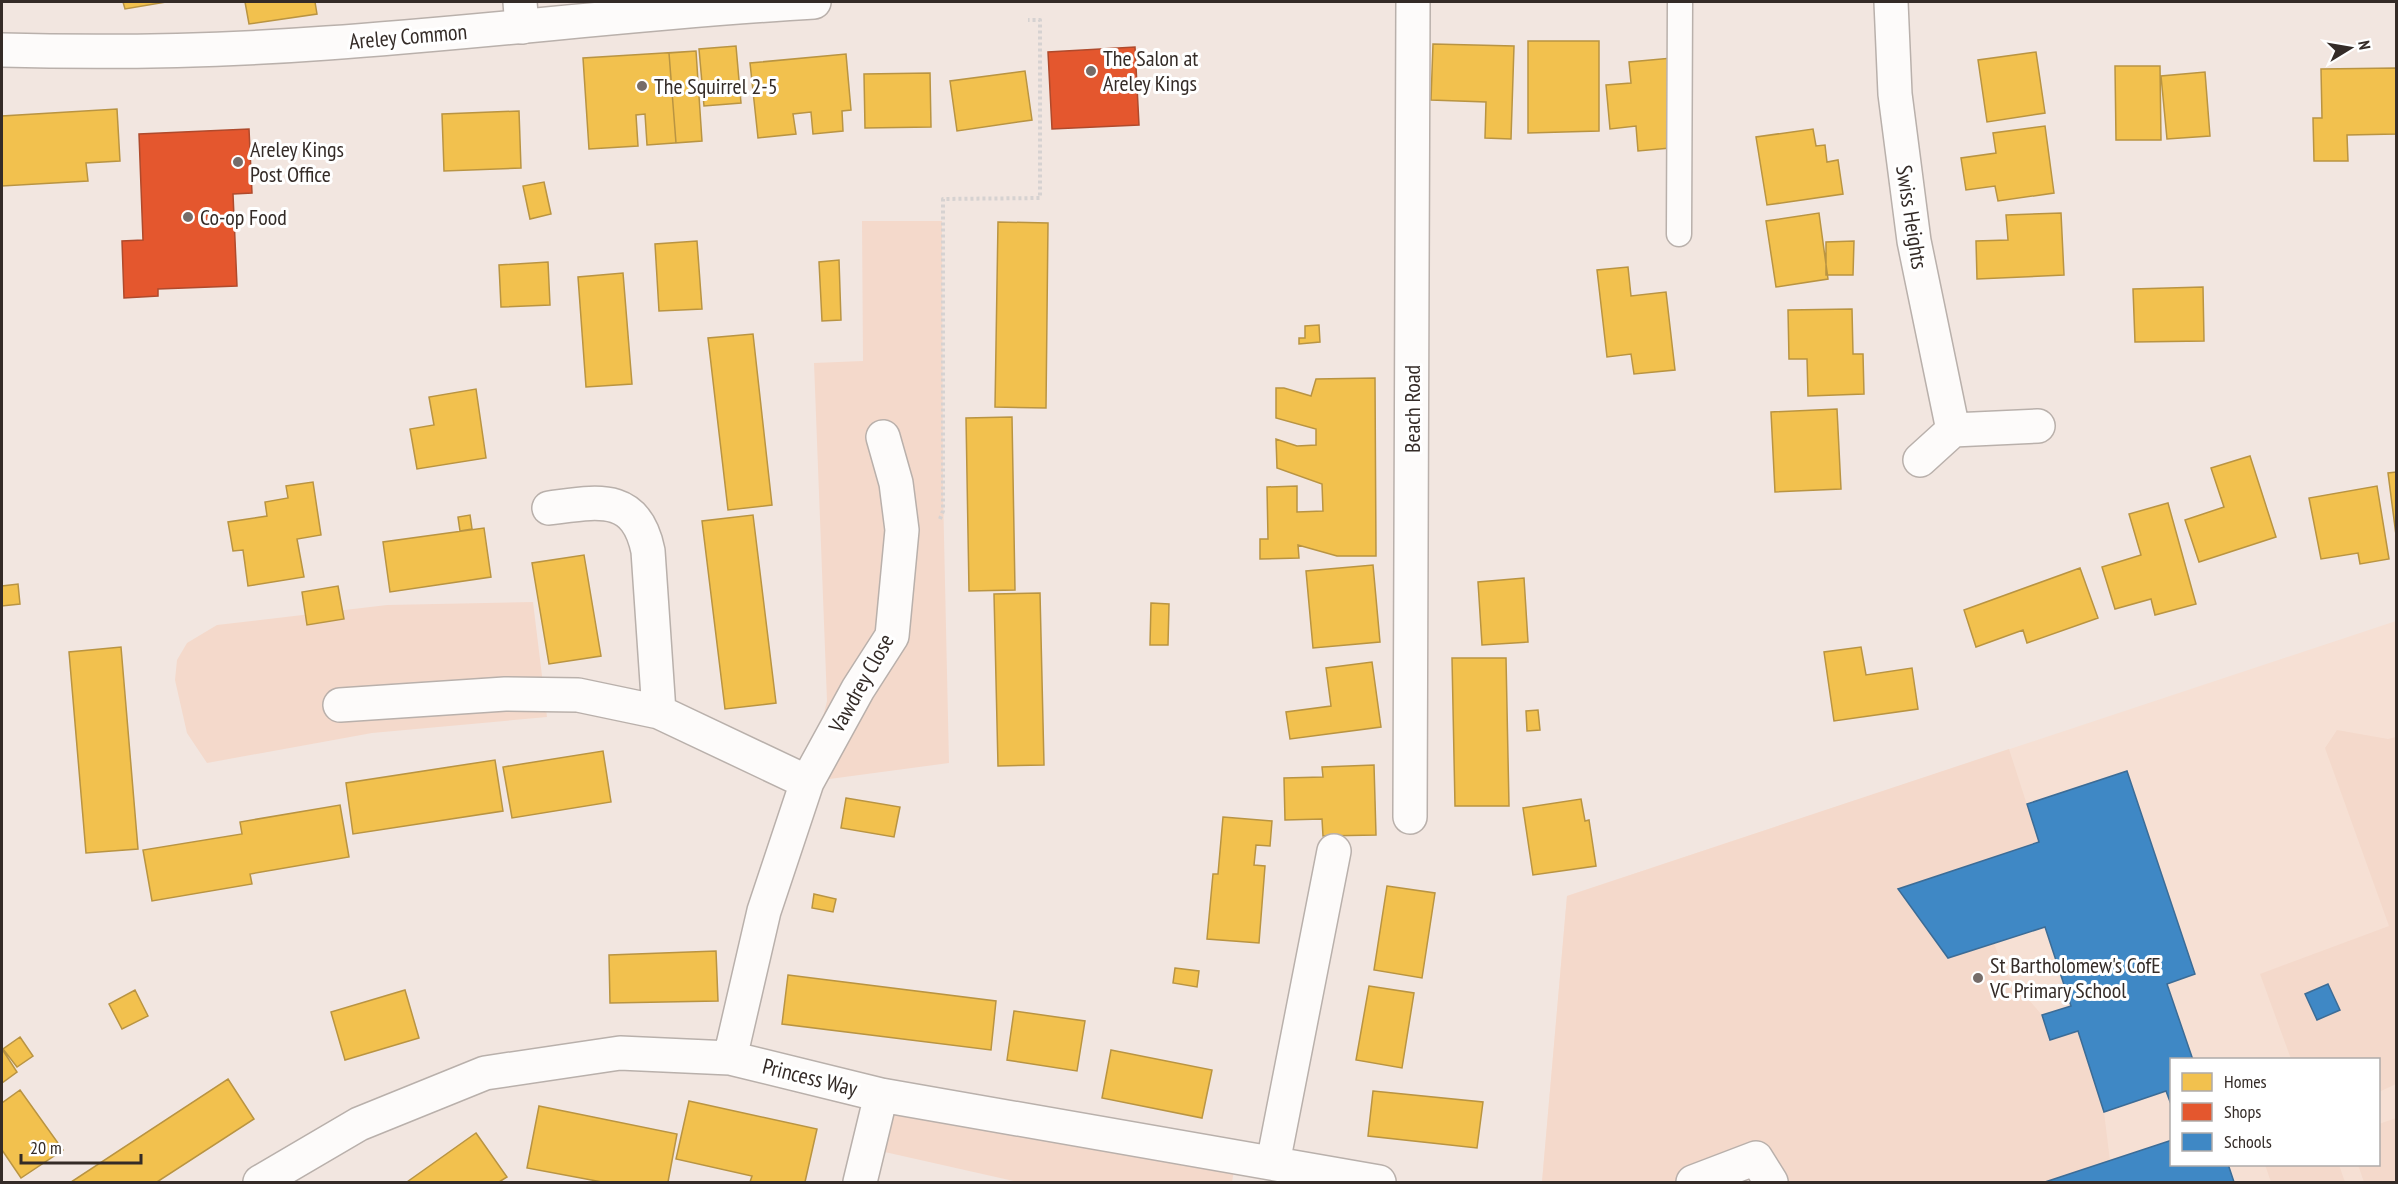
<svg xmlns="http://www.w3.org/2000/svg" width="2398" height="1184" font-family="'PT Sans Narrow',sans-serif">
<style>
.built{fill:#f6e0d4;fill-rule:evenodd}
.green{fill:#f4d9cb}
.homes{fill:#f2c14e;stroke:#b99442;stroke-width:1.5}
.shops{fill:#e4572e;stroke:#af4a2c;stroke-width:1.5}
.schools{fill:#3f88c5;stroke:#3c6c96;stroke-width:1.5}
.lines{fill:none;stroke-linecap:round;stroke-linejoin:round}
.lane-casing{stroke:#b9b0ab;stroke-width:27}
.street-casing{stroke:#b9b0ab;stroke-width:36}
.secondary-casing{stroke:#b9b0ab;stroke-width:36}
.path{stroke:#d6d2d1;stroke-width:4;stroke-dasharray:3 3;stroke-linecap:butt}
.lane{stroke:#fdfbfa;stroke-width:24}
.street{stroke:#fdfbfa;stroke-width:33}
.secondary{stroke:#fdfbfa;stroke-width:33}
.poi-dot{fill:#766c68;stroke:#fff;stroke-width:2}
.labels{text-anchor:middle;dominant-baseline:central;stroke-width:6;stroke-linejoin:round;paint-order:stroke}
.street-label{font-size:22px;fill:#342b27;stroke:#fff}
.poi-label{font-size:22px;fill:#342b27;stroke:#fff;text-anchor:start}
</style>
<rect width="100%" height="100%" fill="#f2e6e0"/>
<path class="built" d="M2396 621V1182H1771L1756 1158 1542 1182 1567 896ZM2172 1060H2378V1164H2172Z"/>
<path class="green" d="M862 221H942L943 492 949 763 807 782 827 701 814 363 863 361Z
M533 602 547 717 372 733 207 763 187 733 175 680 177 660 187 643 217 625 387 605Z
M2337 730 2388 739 2396 737V1084L2379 1092 2378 1060 2291 1059 2260 974 2389 926 2325 748Z
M2009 749 2039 842 1899 890 1948 958 1994 943 2004 971 2042 1015 2050 1040 2078 1031 2104 1112 2110 1161 2045 1182H1771L1756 1158 1693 1182H1542L1567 896Z
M881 1095 1236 1159 1232 1182H1018L867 1148Z
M2396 1118V1182H2364L2358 1165 2378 1164 2379 1124Z
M2265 1165H2339L2345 1182H2271Z"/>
<path class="homes" d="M123 2H166L125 9Z
M245 2H315L317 14 249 24Z
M1528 41H1599V131L1528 133Z
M1433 44 1514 46 1511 139 1485 138 1486 102 1431 100Z
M736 46 741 103 704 106 699 49Z
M696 51 702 141 647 145 645 114 636 115 638 146 589 149 583 58Z
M696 51 702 141 676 143 669 53Z
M2036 52 2045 113 1987 122 1978 60Z
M846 54 851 110 842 111 843 131 813 134 811 112 793 114 796 134 758 138 750 63Z
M1672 58 1681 147 1638 151 1636 126 1610 129 1606 85 1631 83 1629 62Z
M2115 66H2160L2161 140H2116Z
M2396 68V134L2347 135 2348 161H2314L2313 118H2322L2321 69Z
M1025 71 1032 120 957 131 950 81Z
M2205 72 2210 136 2167 139 2161 76Z
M930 73 931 127 865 128 864 74Z
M117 109 120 161 86 163 88 181 2 186V116Z
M519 111 521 168 444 171 442 114Z
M2045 126 2054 193 1998 201 1995 186 1966 190 1961 158 1996 153 1993 133Z
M1813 129 1816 146 1825 145 1827 162 1838 160 1843 194 1767 205 1756 137Z
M544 182 551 214 530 219 523 186Z
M1819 213 1828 279 1776 287 1766 221Z
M2061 213 2064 275 1977 279 1976 241 2008 240 2006 215Z
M998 222 1048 223 1046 408 995 407Z
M697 241 702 309 659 311 655 244Z
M1854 241 1853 275H1826V242Z
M839 260 841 320 822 321 819 262Z
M548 262 550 305 501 307 499 265Z
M1628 267 1631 296 1666 292 1675 370 1634 374 1631 354 1607 357 1597 270Z
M623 273 632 384 586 387 578 277Z
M2203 287 2204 341 2135 342 2133 289Z
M1852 309 1853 354H1863L1864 394 1808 396 1807 359H1789L1788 310Z
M1319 325 1320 342 1299 344V338H1305V326Z
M753 334 772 505 728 510 708 338Z
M1375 378 1376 556H1337L1298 545 1299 558 1260 559V539H1268L1267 487 1297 486V512L1323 511 1322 484 1277 468 1276 439 1297 446 1316 445V429L1276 418V388H1284L1311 396 1316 379Z
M476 389 486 458 417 469 410 429 434 425 429 397Z
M1837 409 1841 489 1775 492 1771 412Z
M1012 417 1015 590 969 591 966 418Z
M2250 456 2276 537 2199 562 2185 520 2224 507 2211 468Z
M2396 472V535L2388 473Z
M313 482 321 535 297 539 304 577 248 586 243 550 233 551 228 522 267 516 265 502 288 498 286 486Z
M2377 486 2389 559 2360 564 2358 553 2321 559 2309 498Z
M2168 503 2196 604 2155 615 2151 599 2115 609 2102 567 2141 555 2129 514Z
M470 515 472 529 460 531 458 517Z
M753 515 776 703 725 709 702 521Z
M484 528 491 577 390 592 383 542Z
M584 555 601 656 549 664 532 563Z
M1373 565 1380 642 1313 648 1306 571Z
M2080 568 2098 618 2027 643 2023 630 1976 647 1964 610Z
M1524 578 1528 642 1482 645 1478 582Z
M18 584 20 604 2 606V586Z
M338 586 344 619 307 625 302 592Z
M1040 593 1044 765 998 766 994 594Z
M1151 603 1169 604 1168 645H1150Z
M121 647 138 849 86 853 69 652Z
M1861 647 1866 675 1912 668 1918 709 1834 721 1824 652Z
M1452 658H1506L1509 806H1455Z
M1372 662 1381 727 1290 739 1286 712 1331 706 1326 668Z
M1538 710 1540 730 1527 731 1526 711Z
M603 751 611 802 512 818 503 767Z
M495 760 503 811 353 834 346 783Z
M1374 765 1376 835 1323 836 1322 819 1285 820 1284 778 1323 777 1322 767Z
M846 798 900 807 894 837 841 828Z
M1581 799 1585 821 1589 820 1596 866 1533 875 1523 808Z
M340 805 349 857 250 874 252 884 152 901 143 850 242 834 240 822Z
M1223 817 1272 821 1270 846 1256 845 1254 865 1265 866 1259 943 1207 939 1213 874H1218Z
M1387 886 1435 893 1422 978 1374 970Z
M814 894 836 899 833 912 812 908Z
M716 951 718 1001 610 1003 609 955Z
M1175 968 1199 971 1197 987 1173 983Z
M788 975 996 1001 991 1050 782 1024Z
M1369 986 1414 993 1402 1068 1356 1060Z
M135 990 148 1016 122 1029 109 1004Z
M405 990 419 1038 345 1060 331 1012Z
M1014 1011 1085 1021 1077 1071 1007 1060Z
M20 1037 33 1056 17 1067 3 1049Z
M2 1049 17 1072 2 1083Z
M1111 1050 1212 1070 1202 1118 1102 1098Z
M228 1079 254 1119 157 1182H71Z
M20 1090 63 1150 21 1178 2 1150V1103Z
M1373 1091 1483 1102 1477 1148 1368 1136Z
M689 1101 817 1129 805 1182H750L752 1176 676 1159Z
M539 1106 677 1134 668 1182H602L527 1168Z
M476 1133 507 1177 499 1182H407Z"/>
<path class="shops" d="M1135 47 1139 125 1052 129 1048 52Z
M249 129 252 193 233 194 237 286 158 289V296L124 298 122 241 143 240 139 134Z"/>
<path class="schools" d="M2127 771 2195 974 2167 984 2193 1060H2172V1107L2166 1091 2104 1112 2078 1031 2050 1040 2042 1015 2071 1006 2045 927 1948 958 1898 889 2039 842 2027 804Z
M2328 984 2340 1010 2317 1020 2305 994Z
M2172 1140V1164H2228L2234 1182H2045Z"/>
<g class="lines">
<defs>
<path id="lane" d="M1679 234 1680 2"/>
<path id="street" d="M520 2 522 27
M1891 2 1895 94 1914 241 1953 430 1920 460
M1953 430 2038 426
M549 508C597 502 636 492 648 551L659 712
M340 705 505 694 578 695 659 712 807 782
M1410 817 1413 2
M730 1058 764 911 807 782 858 689 892 636 902 530 896 483 883 437
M1273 1163 1334 851
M260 1182 359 1124 485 1073 620 1053 730 1058 881 1095 1379 1182
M860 1182 881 1095
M1693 1182 1756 1158 1771 1182"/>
<path id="secondary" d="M2 50C110 53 219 51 327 43 490 32 652 11 814 2"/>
</defs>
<use href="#lane" class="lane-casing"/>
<use href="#street" class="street-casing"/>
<use href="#secondary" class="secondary-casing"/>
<path class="path" d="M940 519 943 511V199L1040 198V20H1028"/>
<use href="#lane" class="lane"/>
<use href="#street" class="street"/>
<use href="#secondary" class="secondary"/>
</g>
<g class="poi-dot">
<circle cx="1091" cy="71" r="6"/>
<circle cx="642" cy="86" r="6"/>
<circle cx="238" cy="162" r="6"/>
<circle cx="188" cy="217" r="6"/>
<circle cx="1978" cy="978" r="6"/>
</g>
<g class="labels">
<g class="street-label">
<text transform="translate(408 36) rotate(-5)">Areley Common</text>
<text transform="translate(1912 217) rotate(81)">Swiss Heights</text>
<text transform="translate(1412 409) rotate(-90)">Beach Road</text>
<text transform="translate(861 683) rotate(-61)">Vawdrey Close</text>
<text transform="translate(810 1077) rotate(14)">Princess Way</text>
</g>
<g class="poi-label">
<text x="1103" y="58">The Salon at<tspan x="1103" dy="25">Areley Kings</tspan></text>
<text x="654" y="86">The Squirrel 2-5</text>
<text x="250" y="149">Areley Kings<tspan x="250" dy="25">Post Office</tspan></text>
<text x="200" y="217">Co-op Food</text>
<text x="1990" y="965">St Bartholomew's CofE<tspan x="1990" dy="25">VC Primary School</tspan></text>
</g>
</g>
<rect width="2398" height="1184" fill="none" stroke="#342b27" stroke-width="6"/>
<rect x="2170" y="1058" width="210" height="108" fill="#ffffff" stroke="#aeaaa9" stroke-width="1.5"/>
<rect x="2182" y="1073" width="30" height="18" fill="#f2c14e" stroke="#aeaaa9" stroke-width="1.5"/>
<text x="2224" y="1088" font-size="18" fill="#342b27">Homes</text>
<rect x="2182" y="1103" width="30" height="18" fill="#e4572e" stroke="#aeaaa9" stroke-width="1.5"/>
<text x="2224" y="1118" font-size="18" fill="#342b27">Shops</text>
<rect x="2182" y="1133" width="30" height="18" fill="#3f88c5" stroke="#aeaaa9" stroke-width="1.5"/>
<text x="2224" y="1148" font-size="18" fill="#342b27">Schools</text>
<g transform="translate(2350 48) rotate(79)" stroke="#ffffff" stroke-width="4.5" paint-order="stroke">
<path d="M0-4.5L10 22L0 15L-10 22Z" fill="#342b27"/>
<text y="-9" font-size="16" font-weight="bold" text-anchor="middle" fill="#342b27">N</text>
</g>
<path d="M21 1154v9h120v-9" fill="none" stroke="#342b27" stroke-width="3"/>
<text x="30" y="1154" font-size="18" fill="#342b27" stroke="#ffffff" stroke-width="4.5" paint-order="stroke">20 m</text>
</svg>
